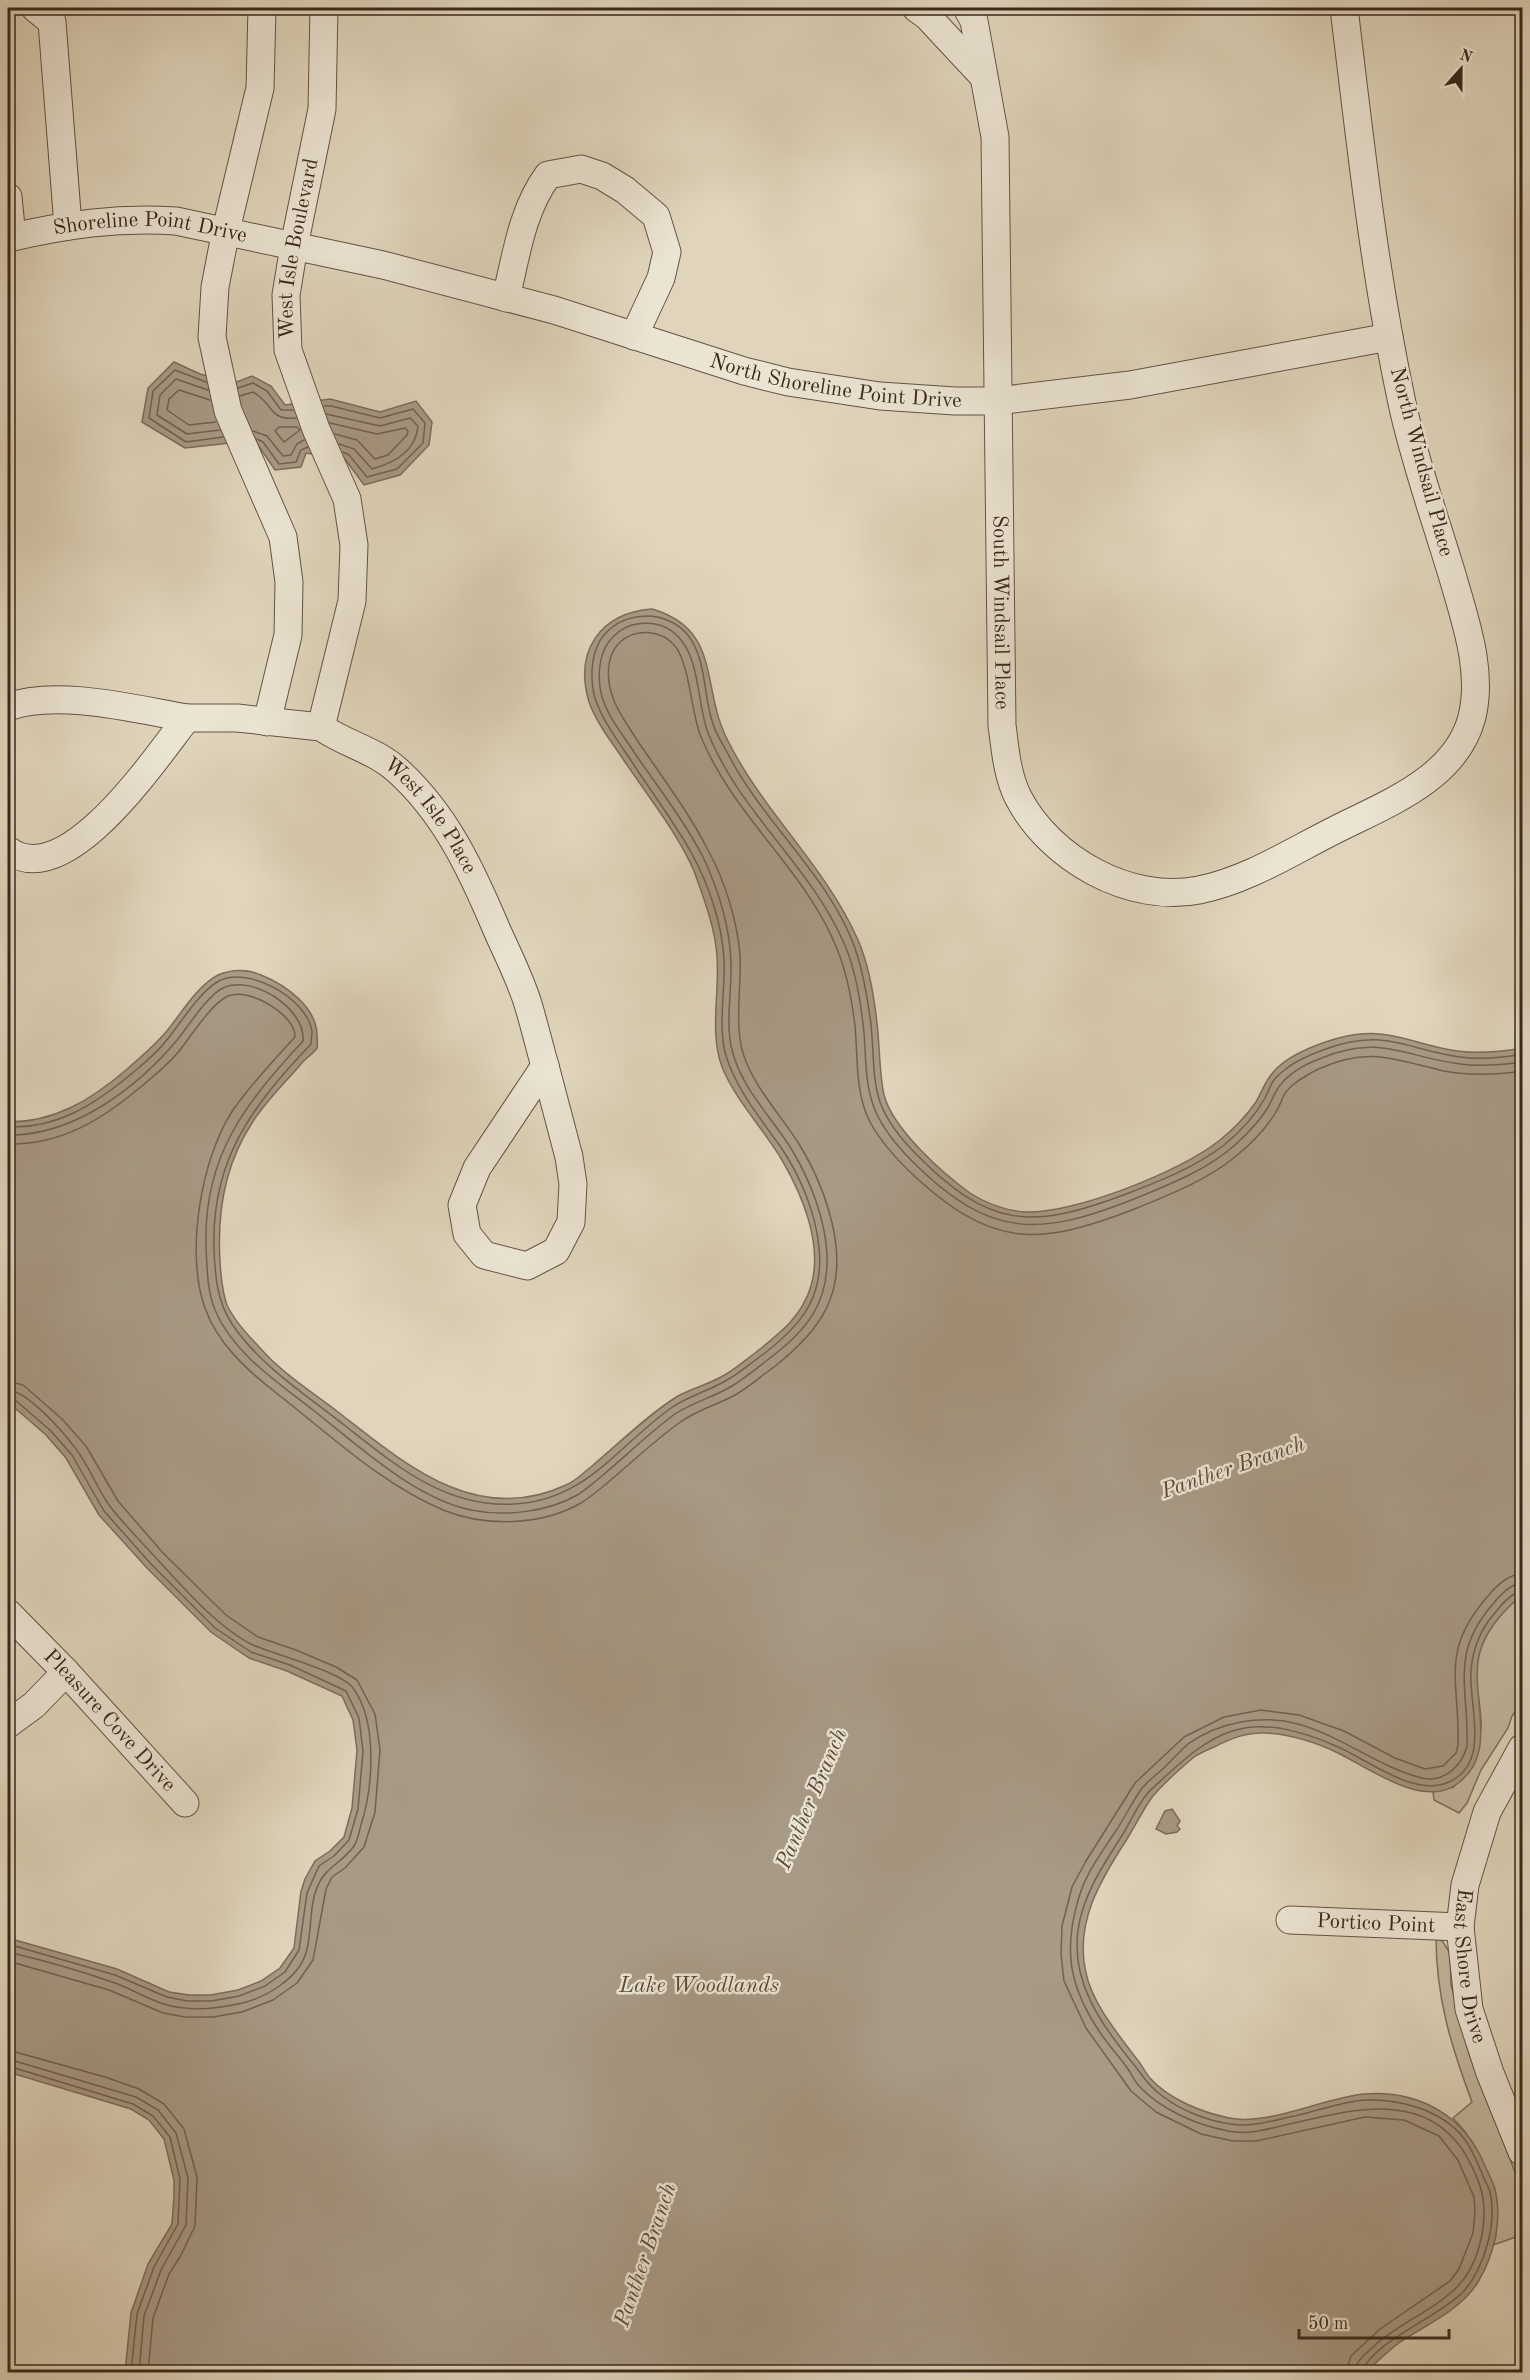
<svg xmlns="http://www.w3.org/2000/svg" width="1530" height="2380" font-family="'Old Standard TT',serif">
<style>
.green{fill:#c4b8a1;stroke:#7f705e;stroke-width:1.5}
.water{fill:#a89a86;stroke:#7c6c5c;stroke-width:1.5}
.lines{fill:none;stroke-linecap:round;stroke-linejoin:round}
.shore{stroke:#716151;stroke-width:1.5}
.minor-casing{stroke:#645344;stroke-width:29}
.minor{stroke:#ebe4d3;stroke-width:27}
.labels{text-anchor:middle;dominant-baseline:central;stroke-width:5;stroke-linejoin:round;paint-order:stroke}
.street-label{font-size:21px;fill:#3a281c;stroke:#ebe4d3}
.water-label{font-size:22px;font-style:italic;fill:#5b4a3c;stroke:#ebe4d3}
</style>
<rect width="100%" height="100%" fill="#e0d5bc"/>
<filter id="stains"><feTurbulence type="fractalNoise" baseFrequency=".00333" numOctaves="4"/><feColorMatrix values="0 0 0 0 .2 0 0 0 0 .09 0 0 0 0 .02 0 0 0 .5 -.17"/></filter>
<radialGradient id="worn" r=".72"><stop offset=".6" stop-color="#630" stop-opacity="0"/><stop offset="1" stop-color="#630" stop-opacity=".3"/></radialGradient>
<path class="green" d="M1522 1595V1703L1512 1716 1508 1728 1481 1770 1467 1803 1459 1813 1434 1800 1433 1792 1454 1787C1460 1774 1480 1740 1481 1728 1482 1711 1477 1693 1476 1677 1476 1642 1497 1615 1522 1595Z
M1436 1937 1443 1942 1450 1953 1451 1985 1469 2054 1522 2190V2235L1493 2245 1496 2236C1488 2185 1491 2157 1453 2118L1472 2102C1451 2046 1436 1997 1436 1937Z"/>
<path class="water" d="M174 362 200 374 234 383 252 376 271 386 285 405 330 399 380 412 416 401 432 422 429 445 400 475 364 485 345 459 306 453 301 467 275 470 258 445 230 443 185 448 142 422 148 388Z
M652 609C721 629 701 685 726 737 761 810 825 865 858 940 869 965 874 996 877 1023 880 1047 879 1072 884 1095 893 1129 942 1173 970 1193 985 1203 1007 1211 1025 1212 1074 1214 1182 1171 1220 1140 1234 1129 1246 1116 1256 1102 1263 1090 1266 1078 1277 1068 1292 1054 1315 1045 1335 1039 1389 1024 1408 1044 1457 1051 1480 1054 1500 1052 1522 1048V1595C1503 1611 1485 1630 1479 1655 1470 1698 1500 1753 1457 1784 1423 1809 1369 1768 1338 1753 1315 1742 1290 1734 1265 1733 1246 1732 1230 1739 1214 1747 1207 1750 1200 1753 1194 1757 1181 1768 1160 1786 1150 1800 1142 1812 1135 1826 1127 1839 1101 1879 1074 1923 1086 1973 1092 2003 1118 2034 1136 2058 1141 2063 1144 2071 1149 2077 1168 2099 1201 2112 1229 2118 1269 2126 1323 2098 1364 2094 1419 2090 1464 2115 1485 2166 1489 2175 1495 2185 1496 2194 1502 2224 1493 2257 1478 2282 1461 2310 1426 2325 1400 2342 1388 2351 1377 2362 1366 2372H125L131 2313 148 2264 172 2224 174 2196V2180L164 2139 149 2120 131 2109 8 2072V1938L117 1969 169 1992 189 1995H211L238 1990 261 1981 280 1968 294 1948 301 1891 305 1879 315 1861 330 1851 344 1837 352 1808 357 1750 353 1720 342 1696 287 1671 249 1658 211 1632 147 1568 99 1515 66 1458 46 1435 8 1402V1122C55 1122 91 1100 126 1070 140 1058 154 1046 166 1032 181 1014 197 986 218 975 232 969 248 969 261 975 286 985 318 1008 317 1037 317 1040 318 1044 317 1048 313 1054 306 1058 301 1064 285 1083 265 1102 252 1123 225 1164 217 1214 220 1262 221 1276 222 1292 227 1305 235 1322 249 1336 261 1349 282 1373 312 1392 338 1412 405 1464 476 1527 566 1485 576 1481 583 1473 592 1466 618 1444 650 1413 678 1396 691 1389 706 1385 719 1378 732 1372 743 1362 755 1353 779 1334 802 1317 811 1286 823 1245 803 1196 782 1160 763 1128 736 1101 722 1067 709 1032 720 992 717 956 715 927 704 899 694 871 679 835 645 792 623 759 611 741 596 722 589 702 574 651 600 613 652 609Z
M1172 1809 1180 1821 1177 1826 1180 1829 1177 1832 1166 1834 1156 1829 1165 1811Z"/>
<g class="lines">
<path class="shore" d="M206 382 175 370 153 391 149 418 186 442 223 437
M238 388 253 383 267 391 281 410H293
M208 390 176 379 160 395 157 415 187 434 220 430
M240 396 253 392C273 402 268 421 296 418
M210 400 179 390 169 399 167 410 189 425 216 422
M324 406H331L380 418 413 409 425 423 423 443 397 469 367 477 349 455 343 452
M326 414 380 426 410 418 418 426C416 451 394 463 372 469L354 449 339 444
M330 423 377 434 405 428 408 431 407 435 388 455 375 459 357 440 335 434
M279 427H297L300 430 284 442 275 431Z
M253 431 267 436 283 456 291 455 297 444 304 440
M257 439 263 442 279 464 296 462 301 450 308 447
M8 1127C56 1129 94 1105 130 1075 143 1064 156 1054 166 1041 180 1024 199 993 217 982 246 964 307 998 312 1031 312 1035 311 1040 311 1044 252 1106 211 1160 214 1249 215 1276 217 1301 232 1324 261 1367 308 1396 348 1428 399 1468 447 1508 514 1504 585 1501 618 1446 671 1408 688 1396 709 1391 727 1380 740 1373 752 1362 765 1353 802 1324 824 1297 819 1248 816 1213 800 1175 780 1146 762 1121 742 1096 730 1067 715 1033 726 995 724 959 722 924 709 885 692 854 675 823 652 793 632 762 618 741 601 719 594 695 590 676 591 650 604 635 625 610 666 610 687 634 707 658 703 696 713 724 716 734 722 743 727 752 762 822 828 874 855 948 863 972 868 1000 871 1025 874 1051 872 1078 880 1102 887 1121 902 1140 916 1154 990 1229 1031 1230 1126 1194 1160 1181 1196 1167 1224 1145 1240 1132 1255 1116 1265 1098 1272 1084 1270 1082 1282 1072 1293 1062 1309 1055 1323 1050 1384 1027 1404 1049 1460 1057 1482 1060 1501 1058 1522 1054
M8 1135C74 1136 137 1088 178 1039 189 1025 208 995 223 988 253 974 306 1009 303 1041 245 1104 203 1156 206 1247 207 1267 207 1291 215 1310 233 1353 277 1382 313 1410 358 1445 414 1498 471 1510 505 1517 549 1512 579 1494 581 1493 601 1477 603 1475 627 1455 650 1432 675 1414 693 1402 714 1397 732 1386 745 1378 757 1368 770 1358 807 1330 829 1303 827 1254 825 1218 810 1180 792 1150 773 1119 745 1092 734 1057 724 1028 732 993 731 963 730 928 718 889 703 857 684 820 657 786 634 752 623 735 608 717 602 697 597 679 598 652 612 638 630 618 664 618 681 640 699 661 698 704 707 730 737 810 809 864 843 941 856 969 861 1002 864 1033 866 1058 865 1086 875 1110 883 1129 898 1147 912 1161 991 1240 1040 1237 1139 1197 1173 1183 1208 1169 1235 1145 1247 1134 1258 1123 1267 1109 1272 1101 1275 1090 1282 1083 1292 1071 1308 1063 1322 1058 1380 1034 1405 1057 1460 1064 1482 1067 1501 1065 1522 1062
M8 1144C62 1145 103 1119 143 1085 156 1074 169 1064 180 1050 191 1036 212 1003 228 996 249 987 296 1015 295 1037 274 1060 251 1084 233 1110 201 1158 185 1253 205 1308 217 1343 247 1370 275 1392 328 1433 381 1484 443 1510 485 1527 541 1526 581 1503 588 1499 600 1489 606 1484 630 1464 654 1441 679 1423 696 1410 717 1405 735 1395 749 1387 761 1376 774 1367 821 1330 846 1294 834 1232 828 1202 815 1170 799 1144 782 1117 760 1094 747 1064 732 1031 742 991 740 955 737 920 725 881 708 850 689 813 663 778 639 743 631 730 621 717 615 703 607 685 604 659 619 643 634 628 661 629 675 646 690 665 691 713 701 737 734 817 807 872 837 949 847 973 852 1001 855 1026 858 1057 855 1091 869 1120 878 1138 894 1156 908 1170 990 1248 1035 1248 1137 1208 1171 1194 1207 1180 1235 1157 1251 1144 1267 1128 1277 1110 1285 1096 1281 1095 1294 1084 1297 1081 1317 1069 1321 1068 1370 1046 1396 1060 1444 1071 1471 1076 1496 1075 1522 1071
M8 1381 23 1385 62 1419 86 1446 118 1501 163 1553 226 1615 258 1637 296 1650 336 1667 357 1680 375 1714 380 1750 375 1812 364 1847 345 1868 332 1877 326 1889 313 1960 297 1983 273 2000 242 2012 213 2017H185L163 2013 109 1990 8 1961
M8 1390C28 1391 64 1433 76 1449 89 1466 97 1488 109 1505 123 1524 141 1541 156 1558 183 1587 218 1628 253 1645 275 1655 340 1671 353 1688 378 1722 373 1787 361 1825 359 1832 358 1840 354 1846 343 1862 326 1867 318 1885 309 1905 312 1929 307 1949 301 1978 264 1999 238 2004 215 2009 190 2011 167 2005 148 2000 131 1988 112 1982 78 1970 42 1960 8 1952
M8 1397 14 1399 51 1431 72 1455 104 1511 151 1564 215 1628 251 1652 290 1665 346 1691 359 1718 363 1751 358 1809 349 1840 334 1856 319 1866 307 1893 299 1950 285 1972 265 1986 239 1996 212 2001H187L167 1997 115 1975 8 1944
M8 2050 105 2077 139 2089 164 2104 184 2129 197 2177 195 2226 180 2257 169 2274 153 2318 148 2372
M8 2059 136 2097 158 2110 176 2133 188 2178 186 2225 161 2270 144 2316 139 2372
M8 2066 133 2104 153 2116 170 2137 180 2179 178 2224 154 2267 137 2314 131 2372
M1346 2372 1351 2356 1380 2329 1450 2281 1459 2269 1473 2233 1475 2211 1474 2197 1458 2160 1439 2136 1404 2120 1365 2117 1256 2141H1233L1201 2134 1156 2112 1131 2091 1086 2028 1064 1981 1061 1954 1062 1926 1072 1887 1086 1861 1135 1783 1184 1737 1224 1717 1261 1710 1299 1715 1344 1731 1395 1758 1425 1769 1443 1766 1456 1753 1458 1745C1460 1680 1439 1652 1488 1596 1497 1585 1508 1574 1522 1574
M1355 2372C1356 2360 1366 2354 1374 2346 1399 2323 1433 2311 1457 2287 1478 2266 1487 2228 1483 2199 1481 2182 1466 2151 1454 2139 1409 2089 1337 2114 1281 2126 1264 2130 1246 2135 1228 2131 1197 2125 1161 2110 1139 2086 1134 2081 1132 2074 1128 2069 1119 2056 1108 2045 1099 2031 1069 1986 1063 1949 1079 1897 1086 1873 1102 1852 1115 1832 1124 1819 1131 1804 1140 1791 1146 1782 1156 1775 1164 1768 1172 1760 1180 1751 1188 1744 1219 1722 1261 1714 1298 1724 1342 1736 1380 1768 1422 1778 1444 1783 1462 1766 1467 1746 1469 1688 1449 1654 1493 1604 1500 1595 1510 1584 1522 1583
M1362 2372C1372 2342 1439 2317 1463 2292 1474 2280 1483 2261 1487 2245 1492 2230 1494 2208 1490 2192 1488 2185 1483 2178 1481 2171 1476 2159 1471 2147 1463 2137 1441 2110 1400 2099 1366 2100 1344 2101 1320 2110 1299 2115 1277 2119 1253 2128 1231 2124 1207 2121 1180 2110 1161 2095 1145 2083 1143 2075 1131 2061 1100 2023 1071 1981 1078 1930 1083 1894 1104 1864 1123 1834 1131 1821 1137 1806 1147 1794 1153 1787 1162 1780 1169 1773 1188 1756 1206 1740 1232 1731 1266 1720 1304 1732 1336 1746 1367 1759 1414 1798 1449 1782 1492 1762 1468 1705 1471 1670 1473 1648 1480 1630 1494 1614 1502 1604 1510 1594 1522 1591"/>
<defs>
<g id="minor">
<path d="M35 8 52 22 68 226"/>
<path d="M262 8 260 88 226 230 215 287 212 337 228 411 283 537 289 582 288 635 267 722"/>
<path d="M916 8 927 16 983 76"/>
<path id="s1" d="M967 8 974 21 995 137 1002 725C1005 748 1007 775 1018 797 1050 859 1130 904 1199 890 1248 880 1291 852 1335 830 1386 804 1456 779 1472 717 1483 671 1466 623 1453 578 1436 521 1414 460 1402 403 1374 272 1360 140 1344 8"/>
<path d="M8 197 12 237"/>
<path id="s2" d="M8 238C65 225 117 217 176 221L383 265 554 310 744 371 788 382 880 396 955 401H997L1130 385 1389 337"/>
<path d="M506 298C516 256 522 210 548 175L581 169 602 176 625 190 656 216 667 252 661 278 634 336"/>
<path d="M8 707C57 689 135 709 187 718 156 757 66 894 8 850"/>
<path id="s3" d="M187 718H237L321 727C345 744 375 750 397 770 445 813 471 869 496 928 507 953 520 978 528 1004 534 1024 539 1045 545 1066"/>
<path id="s4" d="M321 727 352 601 354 545 347 499 316 429 288 350 286 295 294 246 322 109 324 8"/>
<path d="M545 1066 569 1157 573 1184 571 1222 556 1251 527 1266 484 1255 467 1234 462 1205 477 1168Z"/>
<path id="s5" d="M8 1613 66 1672 185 1803"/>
<path d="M8 1724 34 1705 66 1672"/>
<path id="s6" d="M1522 1748 1487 1812 1465 1885 1460 1927 1469 2009 1490 2073 1522 2152"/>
<path id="s7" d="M1290 1920 1460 1927"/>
</g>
</defs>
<use href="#minor" class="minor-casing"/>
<use href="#minor" class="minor"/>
</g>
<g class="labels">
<g class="street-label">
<text stroke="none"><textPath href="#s2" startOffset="144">Shoreline Point Drive</textPath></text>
<text stroke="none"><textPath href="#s4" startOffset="495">West Isle Boulevard</textPath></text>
<text stroke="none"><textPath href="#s2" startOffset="850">North Shoreline Point Drive</textPath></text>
<text transform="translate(1421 462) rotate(75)">North Windsail Place</text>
<text stroke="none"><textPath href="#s1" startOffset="608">South Windsail Place</textPath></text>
<text stroke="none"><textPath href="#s3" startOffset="279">West Isle Place</textPath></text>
<text stroke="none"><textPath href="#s5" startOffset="148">Pleasure Cove Drive</textPath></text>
<text stroke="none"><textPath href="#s7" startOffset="86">Portico Point</textPath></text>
<text stroke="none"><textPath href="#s6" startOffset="231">East Shore Drive</textPath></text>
</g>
<g class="water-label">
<text transform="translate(1233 1468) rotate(-19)">Panther Branch</text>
<text transform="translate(812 1799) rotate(-67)">Panther Branch</text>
<text x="699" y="1986">Lake Woodlands</text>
<text transform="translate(646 2255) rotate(-71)">Panther Branch</text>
</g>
</g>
<rect width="1530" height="2380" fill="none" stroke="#e0d5bc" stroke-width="30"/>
<rect x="9" y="9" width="1512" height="2362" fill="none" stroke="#3a281c" stroke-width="3"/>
<rect x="15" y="15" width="1500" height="2350" fill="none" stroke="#3a281c" stroke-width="1.5"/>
<g transform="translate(1461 69) rotate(21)" stroke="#ebe4d3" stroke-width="4.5" paint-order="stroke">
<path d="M0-4.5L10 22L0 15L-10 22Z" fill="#3a281c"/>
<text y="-9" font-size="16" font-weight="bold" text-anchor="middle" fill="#3a281c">N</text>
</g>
<path d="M1299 2329v9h150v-9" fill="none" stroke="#3a281c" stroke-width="3"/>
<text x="1308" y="2329" font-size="18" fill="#3a281c" stroke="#ebe4d3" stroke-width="4.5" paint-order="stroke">50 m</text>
<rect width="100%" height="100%" filter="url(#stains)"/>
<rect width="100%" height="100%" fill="url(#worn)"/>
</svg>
